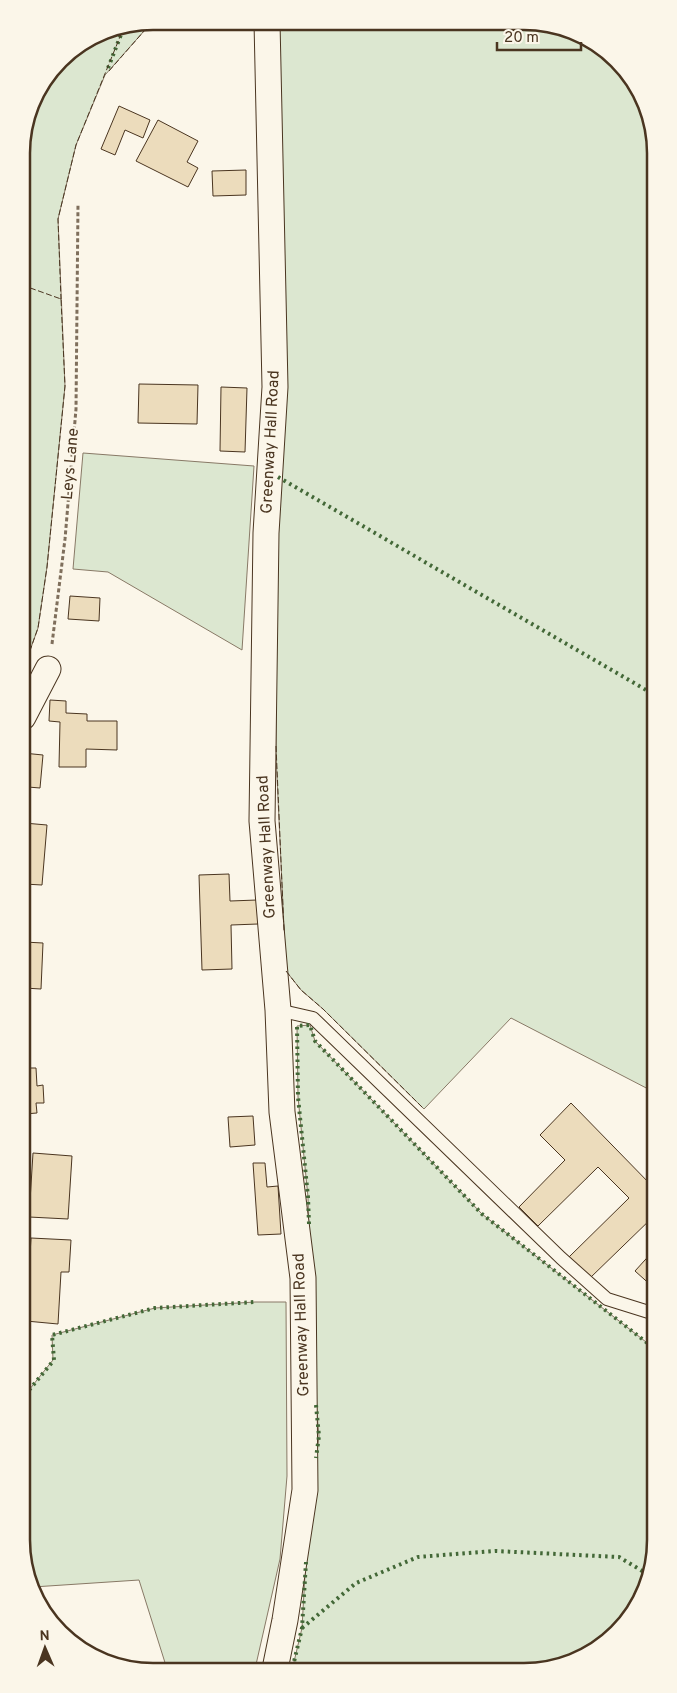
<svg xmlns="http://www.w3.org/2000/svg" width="677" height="1693" font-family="Overpass,sans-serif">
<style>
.green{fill:#dce7d0;stroke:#887966}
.building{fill:#ecdcbc;stroke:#4a3520}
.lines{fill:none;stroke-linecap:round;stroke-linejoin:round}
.lane-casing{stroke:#4a3520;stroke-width:14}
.street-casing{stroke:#4a3520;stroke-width:27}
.path{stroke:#7f6f5c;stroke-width:3;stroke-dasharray:4 2.5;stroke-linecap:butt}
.lane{stroke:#fbf6e9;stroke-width:12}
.street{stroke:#fbf6e9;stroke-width:25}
.hedge{stroke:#436837;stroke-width:4;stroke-dasharray:2.5 4;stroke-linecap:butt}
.fence{stroke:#4a3520;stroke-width:1;stroke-dasharray:6 2.5;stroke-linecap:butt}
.labels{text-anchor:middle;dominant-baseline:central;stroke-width:4;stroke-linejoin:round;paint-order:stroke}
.street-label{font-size:16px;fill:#4a3520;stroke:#fbf6e9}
.rim{fill:none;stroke:#4a3520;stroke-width:2.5}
</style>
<rect width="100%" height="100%" fill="#fbf6e9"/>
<path class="green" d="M152 22 105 75 76 145 58 219 65 386 47 567 38 628 23 670 22 144 35 95 66 54 103 31Z
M274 22 549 24 611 54 651 119 654 1092 511 1018 424 1109 323 1009 301 990 286 971 276 755Z
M83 453 254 466 242 650 108 572 73 569Z
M310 1025 315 1041 482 1214 655 1349V1548L646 1590 623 1627 558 1667 307 1668 293 1666 302 1628 307 1538 319 1436 312 1357 308 1197 298 1097 297 1026Z
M255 1302H286L287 1476 280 1559 255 1669H167L139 1580 33 1587 26 1574 25 1395 53 1360 52 1335 155 1308Z"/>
<path class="building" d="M119 106 150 120 143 138 125 130 115 155 101 149Z
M158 120 198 141 187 162 198 168 188 187 136 161Z
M246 170V195L213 196 212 171Z
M139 384 198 385 197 424 138 423Z
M221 387 247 388 245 452 220 451Z
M70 596 100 598 99 621 68 619Z
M50 700 66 701V713L87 714V721H117V750L86 749V767H59L60 722 49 721Z
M23 753 43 755 40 788 28 787 26 802H23Z
M24 823 47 825 42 885 24 884Z
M229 874 230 901 257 900 258 924 231 925 232 969 202 970 199 875Z
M24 942 43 943 41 989 24 988Z
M24 1015H26L29 1068H36L37 1086 43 1085 44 1103H36L37 1113 24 1114Z
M571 1103 654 1188 655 1215 590 1278 569 1257 629 1198 598 1167 538 1226 519 1207 565 1160 540 1135Z
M253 1116 255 1145 230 1147 228 1117Z
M33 1153 72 1156 68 1219 29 1217Z
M253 1163H265L267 1187 278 1186 281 1234 258 1235Z
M31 1238 71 1240 69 1272H61L58 1324 26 1321Z
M655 1249V1287L654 1288 635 1271Z"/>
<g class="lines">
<defs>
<path id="lane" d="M278 1010 313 1018 561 1258 607 1299 655 1314"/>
<path id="street" d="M267 22 275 387 266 533 262 821 278 1010 282 1112 303 1278 305 1490 285 1620 275 1669
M23 717 48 669"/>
</defs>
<use href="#lane" class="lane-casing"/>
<use href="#street" class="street-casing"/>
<path class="path" d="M52 644 65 539 76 409 78 204"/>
<use href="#lane" class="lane"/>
<use href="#street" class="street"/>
<path class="hedge" d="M108 68 124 27
M278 477 653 694
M309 1224 308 1197 298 1097 297 1026 310 1025 315 1041 482 1214 655 1349
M25 1395 54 1360 52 1335 155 1308 255 1302
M316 1405 319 1436 316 1458
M306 1562 302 1628 293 1666 307 1668
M33 1587H35
M302 1628 356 1583 418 1557 495 1551 619 1557 649 1575"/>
<path class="fence" d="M109 71 152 22
M22 285 61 299 65 386 47 567 38 628 23 670
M60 299H61L58 219 76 145 124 27
M276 746 284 931
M286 971 301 990 323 1009 424 1109"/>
</g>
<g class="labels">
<g class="street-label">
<text transform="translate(271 442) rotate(-87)">Greenway Hall Road</text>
<text transform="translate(71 464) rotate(-85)">Leys Lane</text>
<text transform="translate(267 847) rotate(-93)">Greenway Hall Road</text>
<text transform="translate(302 1325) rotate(-92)">Greenway Hall Road</text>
</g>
</g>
<path d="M0 0H677V1693H0ZM153 30H524A123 123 0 0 1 647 153V1540A123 123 0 0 1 524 1663H153A123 123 0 0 1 30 1540V153A123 123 0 0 1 153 30Z" fill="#fbf6e9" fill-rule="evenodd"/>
<path class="rim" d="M153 30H524A123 123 0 0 1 647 153V1540A123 123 0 0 1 524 1663H153A123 123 0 0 1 30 1540V153A123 123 0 0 1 153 30Z"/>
<g transform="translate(45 1648) rotate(358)" stroke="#fbf6e9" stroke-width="4" paint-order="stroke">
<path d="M0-4L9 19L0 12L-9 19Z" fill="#4a3520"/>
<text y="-8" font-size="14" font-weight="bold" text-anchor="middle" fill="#4a3520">N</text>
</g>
<path d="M497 42v8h84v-8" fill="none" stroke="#4a3520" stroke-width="2.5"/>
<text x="504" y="42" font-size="15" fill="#4a3520" stroke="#fbf6e9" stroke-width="4" paint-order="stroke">20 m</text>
</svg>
